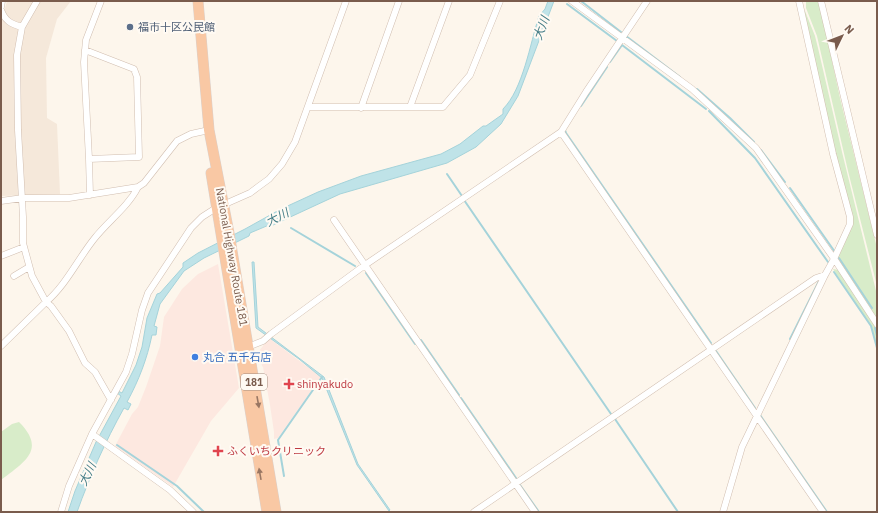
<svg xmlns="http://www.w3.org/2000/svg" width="878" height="513" font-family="'IBM Plex Sans','Noto Sans JP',sans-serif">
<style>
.residential{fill:#f5e8da}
.commercial{fill:#fde8e0}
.green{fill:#d8ecc9}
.water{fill:#bfe3e8;stroke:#a5d3da}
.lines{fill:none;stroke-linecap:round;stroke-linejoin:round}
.stream{stroke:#a5d3da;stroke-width:2}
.minor-casing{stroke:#d1beb0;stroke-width:7}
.trunk-casing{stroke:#dad1cd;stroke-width:11}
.minor{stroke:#fff;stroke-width:6}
.trunk{stroke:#f9c8a4;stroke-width:10}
.oneway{fill:#9a7763}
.service-dot{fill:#5c6f8a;stroke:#fffaf3;stroke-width:1.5}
.shop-dot{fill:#3f7fe0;stroke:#fffaf3;stroke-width:1.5}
.health-dot{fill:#e0444e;stroke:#fffaf3;stroke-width:1.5}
.labels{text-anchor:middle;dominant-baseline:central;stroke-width:4;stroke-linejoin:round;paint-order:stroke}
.shield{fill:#fffaf3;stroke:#a28b7f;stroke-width:1}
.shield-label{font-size:10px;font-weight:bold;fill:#7a5c4d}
.service-label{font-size:11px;fill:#4e5e75;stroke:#fffaf3;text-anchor:start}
.street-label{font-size:11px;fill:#7a5c4d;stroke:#fffaf3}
.shop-label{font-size:11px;fill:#366cbe;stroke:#fffaf3;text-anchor:start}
.health-label{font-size:11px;fill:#be3a42;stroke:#fffaf3;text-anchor:start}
.water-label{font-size:12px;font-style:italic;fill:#437c86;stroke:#fffaf3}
</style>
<rect width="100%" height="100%" fill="#fdf6ec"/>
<path class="residential" d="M7 1H71L57 19 46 58 47 118 57 124 60 194 1 196V15L4 12Z"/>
<path class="commercial" d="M218 264 239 388 211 421 173 487 115 446 132 414 138 407 146 387 160 346 164 317 182 289 198 274Z
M269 338 321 377 278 438 274 439V432L270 405 263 367 262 366 259 351Z"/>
<path class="green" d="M806 1H819L840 98 877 248V286L848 171 817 36 806 8Z
M804 11H805L815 36 818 48 842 152 877 295V319L837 259 851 226Z
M833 269 839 270 877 329V346L871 326Z
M19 422C47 450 24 462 1 480V432L12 424Z"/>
<path class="water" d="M548 1H554L518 96 501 124 476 147 447 163 340 194 273 225H269L250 233 249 236 204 258 184 271 160 304 154 326 157 327 156 335H152C147 359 139 380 127 402L131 404 128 410 124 408C105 442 90 476 77 512H68L75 491 96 442 121 396 117 393 118 391 122 393 136 365 142 347 147 318 157 294 160 293 183 267V263L198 253 245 229 281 209 318 192 361 176 441 154 460 144 483 126H486L503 114V109C523 89 530 44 539 16L545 9Z
M252 262H254L258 327 324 377 358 464 390 510 389 511 357 465 322 378 299 359 256 328Z"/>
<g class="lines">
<path class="stream" d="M581 1 621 32
M567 4 617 41
M626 36 680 77
M610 62 622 45 706 109
M697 89 730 118 754 142
M581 106 607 67
M709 111 755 158 828 262
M565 130 566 133 711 343
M761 150 785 182
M447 174 462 196
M790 188 835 252
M464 200 611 414
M291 228 355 266
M839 258 872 308
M834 272 871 326 877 348
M366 273 415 344
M875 328 877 336
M790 339 819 281
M421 340 459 395
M716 351 755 408
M461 398 516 478
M760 415 827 512
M615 419 678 512
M117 445 177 486 204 512
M284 476 278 440 322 377
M520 485 539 512"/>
<defs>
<path id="minor" d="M37 1 22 27 17 55 18 130 23 217V243L32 276 46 302C66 285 78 259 94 239 108 221 128 207 138 187
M572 1 692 89 756 148 835 260 877 324
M821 1 877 235
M1 7 2 1
M1 10C5 21 11 24 22 27
M85 50 134 69 137 77 139 157 89 159
M308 107H443L470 75 500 1
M410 107 449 1
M361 108 399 1
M561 132 823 512
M90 195 89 159 84 62 86 40 101 1
M1 201 23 198H69L138 187 144 183 177 141 191 134 209 130
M334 220 535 512
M1 256 24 247
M14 276 29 267
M1 346 46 302 51 306 69 331 85 363 95 372 111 400
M248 347 263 341 271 334 365 265 561 132 586 92 647 1
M92 434 170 490 193 512
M61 512 69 486 92 434 126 372 132 354 142 310 148 293 191 228 202 217 216 208 250 193 258 187 269 179 282 164 295 142 346 1
M474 512 816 278 825 275
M723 512 742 447 825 275 834 259 850 224V217L833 154 799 1"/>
<path id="trunk" d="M198 1 209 130 229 233 276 512
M211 173 267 512"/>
</defs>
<use href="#minor" class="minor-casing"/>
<use href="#trunk" class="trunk-casing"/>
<use href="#minor" class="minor"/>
<use href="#trunk" class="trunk"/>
</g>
<defs><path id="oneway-solid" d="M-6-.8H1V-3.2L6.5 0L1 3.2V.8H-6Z"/></defs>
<g class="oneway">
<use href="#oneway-solid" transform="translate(258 402) rotate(80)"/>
<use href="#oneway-solid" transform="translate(260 474) rotate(-100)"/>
</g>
<circle class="service-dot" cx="130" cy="27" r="4"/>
<circle class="shop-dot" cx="195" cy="357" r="4"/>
<g class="health-dot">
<path d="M287 378h4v4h4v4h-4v4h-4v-4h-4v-4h4z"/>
<path d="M216 445h4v4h4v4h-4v4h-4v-4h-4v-4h4z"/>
</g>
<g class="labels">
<rect class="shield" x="241" y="374" width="26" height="16" rx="3"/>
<g class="shield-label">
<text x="254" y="382">181</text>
</g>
<g class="service-label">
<text x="138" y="27">福市十区公民館</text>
</g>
<g class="street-label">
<text transform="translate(232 257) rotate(80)">National Highway Route 181</text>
</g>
<g class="shop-label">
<text x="203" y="357">丸合 五千石店</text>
</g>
<g class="health-label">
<text x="297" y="384">shinyakudo</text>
<text x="227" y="451">ふくいちクリニック</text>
</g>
<g class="water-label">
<text transform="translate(541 28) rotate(-70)">大川</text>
<text transform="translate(277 217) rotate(-27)">大川</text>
<text transform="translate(87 474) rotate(-64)">大川</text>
</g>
</g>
<rect width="878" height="513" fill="none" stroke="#7a5c4d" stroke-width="4"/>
<g transform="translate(842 36) rotate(47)" stroke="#fffaf3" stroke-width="3" paint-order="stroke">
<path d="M0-3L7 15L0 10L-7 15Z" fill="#7a5c4d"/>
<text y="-6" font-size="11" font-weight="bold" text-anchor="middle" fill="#7a5c4d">N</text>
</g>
</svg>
